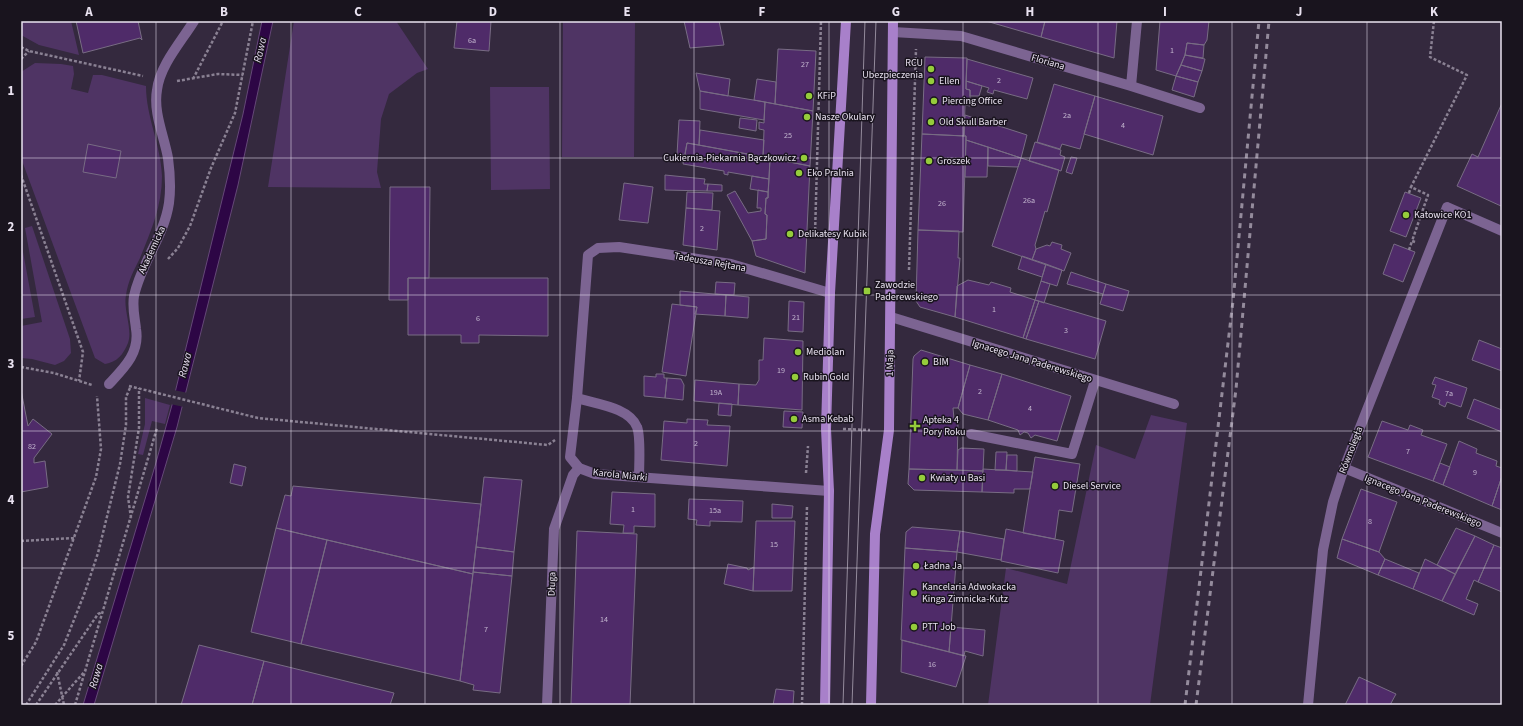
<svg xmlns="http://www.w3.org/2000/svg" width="1523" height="726" font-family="'Source Sans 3',sans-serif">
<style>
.green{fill:#4f3464}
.water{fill:#2d0645;stroke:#654878}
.pier{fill:#34293e}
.building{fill:#4f2b69;stroke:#786c84}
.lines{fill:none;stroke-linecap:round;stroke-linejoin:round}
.path{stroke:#8a8193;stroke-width:2.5;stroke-dasharray:3 2;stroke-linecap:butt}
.lane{stroke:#7c6492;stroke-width:10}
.street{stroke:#7c6492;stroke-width:10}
.secondary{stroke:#a880ca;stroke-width:10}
.tram{stroke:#948b9c;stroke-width:1}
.rail{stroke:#948b9c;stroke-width:3;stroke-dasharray:5 5;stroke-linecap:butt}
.grid{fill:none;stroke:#e9e2f0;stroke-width:1;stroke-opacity:0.55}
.poi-dot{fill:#95cc3b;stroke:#19141e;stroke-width:1.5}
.labels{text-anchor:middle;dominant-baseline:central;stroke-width:3;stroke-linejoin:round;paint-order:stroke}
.number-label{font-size:8px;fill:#c2b4ce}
.street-label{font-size:10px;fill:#e9e2f0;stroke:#19141e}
.poi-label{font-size:10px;fill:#e9e2f0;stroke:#19141e;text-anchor:start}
.water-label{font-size:11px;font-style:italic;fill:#e9dff2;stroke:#19141e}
.neatline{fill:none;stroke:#e9e2f0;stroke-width:1.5}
.grid-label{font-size:13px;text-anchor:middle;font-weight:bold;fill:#e9e2f0}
</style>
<rect width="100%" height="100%" fill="#34293e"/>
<path class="green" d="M21 21H71L79 55 39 45 21 35Z
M294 21H396L428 69 417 73 389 94 381 119 377 172 381 188 268 187Z
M563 21H635L634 157H562Z
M35 63 61 64 73 66 74 74 71 89 88 93 93 75H102L146 86C146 117 161 145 162 176 162 206 151 231 140 258 134 270 128 281 126 295 123 310 133 329 128 343 123 355 117 362 105 364L95 358 21 158V72Z
M490 87H549L550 189 491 190Z
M32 226 70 339 71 353 64 361 55 365 32 359 21 358V326L42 322 25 228Z
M21 241 35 317 21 319Z
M145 398 170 405 165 424 152 421 143 455 138 454 145 424Z
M1151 415 1187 423 1150 705H988L1006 568 1067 584 1096 445 1135 459Z"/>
<path class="water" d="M262 21H273L238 185 177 427 94 705H83L155 466 172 405 243 114Z"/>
<path class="pier" d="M174 390 188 393 184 407 170 404Z"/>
<path class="building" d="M76 21H138L142 40 140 38 83 53Z
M457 21H491L489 51 454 48Z
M684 21H719L724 45 690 48Z
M986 21H1045L1041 37Z
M1045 21H1117L1114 58 1041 37Z
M1160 21H1209L1207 40 1204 45 1187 43 1185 55 1176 76 1156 70Z
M1187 43 1204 45 1203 58 1185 55Z
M778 49 816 51 813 111 775 104Z
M1185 55 1205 59 1202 71 1181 65Z
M925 57 967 58 966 89 970 90V106L965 105 964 136 922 134Z
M967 59 1033 78 1027 99 994 90 993 94 987 92 989 88 966 81Z
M1181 65 1202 71 1198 82 1176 76Z
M696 73 730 79 728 96 700 91Z
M1176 76 1198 82 1194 97 1172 90Z
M757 79 776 82 775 104 754 100Z
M966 81 982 86 979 96H970V90L966 89Z
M1054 84 1095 96 1080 149 1062 144 1060 149 1037 142Z
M700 91 765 102 764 120 700 109Z
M1095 96 1163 116 1153 155 1084 134Z
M765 102 813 111 810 166 763 157 764 130 759 129V122L764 123Z
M1502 103V205L1501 206 1457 186 1472 154 1478 157Z
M965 115 1027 135 1021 158 966 140V136H964Z
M740 118 757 120 756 131 739 128Z
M679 120 700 121 699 145 687 143 685 155H677Z
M700 130 764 140 763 157 699 145Z
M922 134 966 136 963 232 918 230Z
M966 140 988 147 987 177H965Z
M1035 142 1061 150 1060 155 1065 157 1061 171 1029 161Z
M687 143 770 158 769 179 728 172V175L724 174V171L683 164Z
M88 144 121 151 116 178 83 172Z
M988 147 1021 158 1018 167 988 166Z
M677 155H685L684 162 676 161Z
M1071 157 1077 158 1072 174 1066 172Z
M770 158 810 166 805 273 756 256 752 241 766 239 767 215 765 214 766 198H768Z
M1021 158 1059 170 1047 212 1045 211 1035 245 1036 249 1032 260 992 246Z
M665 175 705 179 704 184H708L707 191 665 190Z
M752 176 769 179 768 192 750 189Z
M624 183 653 187 648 223 619 220Z
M708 184 722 185V191H707Z
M390 187H430L429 278H408V300H389Z
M758 190 768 192V198H766L765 214 767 215 766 239 752 241 727 195 735 191 748 213 761 211V208H757Z
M687 192 713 193 712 210 686 208Z
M1405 192 1421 198 1406 237 1390 231Z
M686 208 720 211 717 250 683 245Z
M918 230 959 231 958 258H960L955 317 920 307 916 301Z
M1052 242 1062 245 1061 249 1071 253 1064 271 1032 260 1036 249 1047 245 1050 246Z
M1394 244 1415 252 1403 282 1383 274Z
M1022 256 1046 264 1042 277 1018 269Z
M1046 264 1062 270 1057 286 1041 281Z
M1071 272 1106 284 1103 294 1067 284Z
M408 278H548V336L479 335V343H461V335H408Z
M968 280 989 285 991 282 1011 288 1010 292 1035 300 1023 338 955 317 957 286Z
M1041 281 1050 284 1044 303 1035 300Z
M716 282 735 283 734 295 715 294Z
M1106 284 1129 291 1123 311 1100 304Z
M680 291 726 295 725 316 695 314 697 307 680 305Z
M726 295 749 297 748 318 725 316Z
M1035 300 1039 301 1026 339 1023 338Z
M789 301 804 302 803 332 788 331Z
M1039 301 1106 321 1095 359 1026 339Z
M672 304 697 307 686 376 662 372Z
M764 338 803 341 802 410 738 405 739 384 756 385 759 380V360H763Z
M1479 340 1502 349V371L1472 360Z
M921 350 970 365 958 408H953L954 419 958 420 957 470 909 469 913 359 914 356Z
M970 365 1002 374 988 420 963 414 958 408Z
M656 374H664V378H667L665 398 644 396V376L656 377Z
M1002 374 1071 396 1057 441 1035 435 1031 438 1028 433 1024 432 1020 435 1018 430 988 420Z
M1435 377 1467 388 1461 407 1447 402 1445 407 1439 404 1440 400 1432 397 1436 385 1432 384Z
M667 378 681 379 684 385 683 400 665 398Z
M695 380 739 384 738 405 694 401Z
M21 390 28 426 33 419 52 434 34 458V463L45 461 48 487 21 492Z
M1474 399 1502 410V432L1467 418Z
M719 403 732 404 731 416 718 415Z
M784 411 803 412 802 428 783 427Z
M687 419 708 420 707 425 730 426 727 466 661 460 664 421 687 423Z
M1382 421 1408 430 1410 425 1423 430 1421 435 1447 444 1433 481 1368 457Z
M1459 441 1477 449 1476 453 1497 461 1496 466 1502 468V476L1492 506 1443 485Z
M961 448 984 449 983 471 957 470 958 450Z
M996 452H1007L1006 470H995Z
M1007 455H1017V471L1006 470Z
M1035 457 1080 464 1072 512 1059 510 1055 539 1023 533Z
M1440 463 1450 467 1443 485 1433 481Z
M234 464 246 467 242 486 230 483Z
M909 469 983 471 982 492 914 490 908 484Z
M983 469 1033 472 1030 489H1014V493L982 492Z
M1502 476V510L1492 506Z
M484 477 522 480 514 552 476 547Z
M293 486 481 504 473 574 276 528 285 495 291 496Z
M1361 489 1397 502 1379 552 1342 539Z
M612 492 655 494V527L634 526V533H623L624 525 610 524Z
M689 499 743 501 742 522 710 521V526L696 525 697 520 688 519Z
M772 504 793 506 792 518H772Z
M756 521H795L792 591H753Z
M912 527 960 531 957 552 905 548 906 532Z
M276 528 327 540 301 644 251 632Z
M1456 528 1475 536 1455 574 1437 565Z
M1006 529 1064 541 1058 573 1001 561Z
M577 531 637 534 630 705 571 704Z
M960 531 1004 539 1001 560 957 552Z
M1475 536 1494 545 1478 582 1474 580 1466 599 1478 604 1474 615 1442 601Z
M1342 539 1379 552 1385 559 1378 575 1337 558Z
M327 540 473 574 460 681 301 644Z
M1494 545 1502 548V592L1478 582Z
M476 547 514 552 512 576 473 572Z
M905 548 957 552 949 652 901 640Z
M1385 559 1419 573 1413 589 1378 575Z
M1425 559 1455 574 1442 601 1413 589Z
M728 564 747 568 748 570 754 567 753 591 724 584Z
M473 572 512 576 500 693 473 690 474 685 460 681Z
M951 627 985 630 983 656 965 651 964 656 949 652Z
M902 640 966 656 956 687 901 672Z
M199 645 264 661 252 705H181Z
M264 661 394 693 390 705H252Z
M1359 677 1396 694 1390 705H1345Z
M776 689 794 691 793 705H773Z"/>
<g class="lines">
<path class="path" d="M21 47 29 51 143 76
M21 59 29 51
M193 79 223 21
M177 81 218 74 243 75
M21 175 83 352 79 381
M1409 193 1411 187
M815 235 821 21
M1415 242 1412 241 1428 195 1411 187 1467 75 1430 57 1434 21
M1409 250 1412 241
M168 259 178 248 190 226 211 168 235 113 253 21
M909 270 916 49
M21 367 54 373 92 385
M129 386 258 418 548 445 555 440
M843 429 870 430
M806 473 808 446
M131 518 128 497 139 428V388
M21 541 74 538
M21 666 36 642 96 477 101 449 97 396
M57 672 64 705
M26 705 64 645 85 592 98 553 120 464 126 425V397L130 388
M36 705 98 614 103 612
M55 705 86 670
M75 705 157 428
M802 705 807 506"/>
<path class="lane" d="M577 398C595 404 629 407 637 427 641 436 639 466 639 477
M971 434 1072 454 1095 381
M547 705 554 529 573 475 579 468"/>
<path class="street" d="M893 32 961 36 1131 86 1200 108
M1131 86 1137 21
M891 317 1174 404
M109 384C124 368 140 353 136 329 135 318 132 308 134 296 141 263 164 237 169 203 171 188 170 173 168 158 164 136 153 112 157 90 160 65 181 42 194 21
M1344 468 1502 533
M829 491 595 474 579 468 570 457 577 398 588 255 598 248 619 247 731 264 830 293
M1308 705 1323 550 1333 502 1344 468 1447 207 1502 231"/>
<path class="secondary" d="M825 705 829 491 826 429 830 293 846 21
M871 705 875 534 889 430 893 21"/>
<path class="tram" d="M843 705 865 21
M852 705 876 21"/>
<path class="rail" d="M1185 705 1233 301 1259 21
M1196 705 1236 389 1269 21"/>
</g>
<path class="grid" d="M156 21V705M291 21V705M425 21V705M560 21V705M694 21V705M829 21V705M963 21V705M1098 21V705M1232 21V705M1367 21V705M21 158H1502M21 295H1502M21 431H1502M21 568H1502"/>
<g class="poi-dot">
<circle cx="931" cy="69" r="4"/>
<circle cx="931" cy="81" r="4"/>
<circle cx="809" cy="96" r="4"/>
<circle cx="934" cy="101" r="4"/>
<circle cx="807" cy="117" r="4"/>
<circle cx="931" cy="122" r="4"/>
<circle cx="804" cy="158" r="4"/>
<circle cx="929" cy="161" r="4"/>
<circle cx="799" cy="173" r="4"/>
<circle cx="1406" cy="215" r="4"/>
<circle cx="790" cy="234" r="4"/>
<rect x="863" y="287" width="8" height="8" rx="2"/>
<circle cx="798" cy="352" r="4"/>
<circle cx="925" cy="362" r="4"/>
<circle cx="795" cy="377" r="4"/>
<circle cx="794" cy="419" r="4"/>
<path d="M913 420h4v4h4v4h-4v4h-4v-4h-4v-4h4z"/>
<circle cx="922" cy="478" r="4"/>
<circle cx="1055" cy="486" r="4"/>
<circle cx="916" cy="566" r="4"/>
<circle cx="914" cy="593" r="4"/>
<circle cx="914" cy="627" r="4"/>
</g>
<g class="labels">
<g class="number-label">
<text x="472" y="40">6a</text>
<text x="1172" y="50">1</text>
<text x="805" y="64">27</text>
<text x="999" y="80">2</text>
<text x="1067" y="115">2a</text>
<text x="1123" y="125">4</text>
<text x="788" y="135">25</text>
<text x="1029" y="200">26a</text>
<text x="942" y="203">26</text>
<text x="702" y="228">2</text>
<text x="994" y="309">1</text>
<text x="796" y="317">21</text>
<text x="478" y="318">6</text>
<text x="1066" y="330">3</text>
<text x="781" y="370">19</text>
<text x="980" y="391">2</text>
<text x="716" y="392">19A</text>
<text x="1449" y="393">7a</text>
<text x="1030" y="408">4</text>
<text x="696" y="443">2</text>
<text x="32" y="446">82</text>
<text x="1408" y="451">7</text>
<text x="1475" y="472">9</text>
<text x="633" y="509">1</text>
<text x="715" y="510">15a</text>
<text x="1370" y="521">8</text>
<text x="774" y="544">15</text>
<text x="604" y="619">14</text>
<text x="486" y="629">7</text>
<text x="932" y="664">16</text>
</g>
<g class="street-label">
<text transform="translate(1048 62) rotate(16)">Floriana</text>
<text transform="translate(152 250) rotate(-65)">Akademicka</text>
<text transform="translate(710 262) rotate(10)">Tadeusza Rejtana</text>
<text transform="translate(1032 361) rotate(17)">Ignacego Jana Paderewskiego</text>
<text transform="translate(890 363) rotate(-89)">1 Maja</text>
<text transform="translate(1351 450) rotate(-69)">Równoległa</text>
<text transform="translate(620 475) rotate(6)">Karola Miarki</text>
<text transform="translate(1423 501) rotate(22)">Ignacego Jana Paderewskiego</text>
<text transform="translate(552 584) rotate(-88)">Długa</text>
</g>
<g class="poi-label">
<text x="923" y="63" text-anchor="end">RCU<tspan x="923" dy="12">Ubezpieczenia</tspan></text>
<text x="939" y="81">Ellen</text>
<text x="817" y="96">KFiP</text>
<text x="942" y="101">Piercing Office</text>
<text x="815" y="117">Nasze Okulary</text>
<text x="939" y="122">Old Skull Barber</text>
<text x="796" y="158" text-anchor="end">Cukiernia-Piekarnia Bączkowicz</text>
<text x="937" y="161">Groszek</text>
<text x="807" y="173">Eko Pralnia</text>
<text x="1414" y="215">Katowice KO1</text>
<text x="798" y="234">Delikatesy Kubik</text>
<text x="875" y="285">Zawodzie<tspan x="875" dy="12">Paderewskiego</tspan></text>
<text x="806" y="352">Mediolan</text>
<text x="933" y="362">BIM</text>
<text x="803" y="377">Rubin Gold</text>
<text x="802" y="419">Asma Kebab</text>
<text x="923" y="420">Apteka 4<tspan x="923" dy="12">Pory Roku</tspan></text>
<text x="930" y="478">Kwiaty u Basi</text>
<text x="1063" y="486">Diesel Service</text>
<text x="924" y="566">Ładna Ja</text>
<text x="922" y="587">Kancelaria Adwokacka<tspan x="922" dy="12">Kinga Zimnicka-Kutz</tspan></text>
<text x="922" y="627">PTT Job</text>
</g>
<g class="water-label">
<text transform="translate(260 50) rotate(-77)">Rawa</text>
<text transform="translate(185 365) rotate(-76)">Rawa</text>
<text transform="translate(96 676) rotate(-74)">Rawa</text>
</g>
</g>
<rect width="1523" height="726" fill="none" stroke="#19141e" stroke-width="44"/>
<rect x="22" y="22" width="1479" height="682" class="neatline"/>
<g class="grid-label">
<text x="89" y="16">A</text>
<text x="224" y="16">B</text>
<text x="358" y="16">C</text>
<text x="493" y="16">D</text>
<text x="627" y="16">E</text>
<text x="762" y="16">F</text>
<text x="896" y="16">G</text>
<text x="1030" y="16">H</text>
<text x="1165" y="16">I</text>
<text x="1299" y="16">J</text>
<text x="1434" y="16">K</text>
<text x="11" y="95">1</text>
<text x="11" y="231">2</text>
<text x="11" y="368">3</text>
<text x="11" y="504">4</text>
<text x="11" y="640">5</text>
</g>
</svg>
